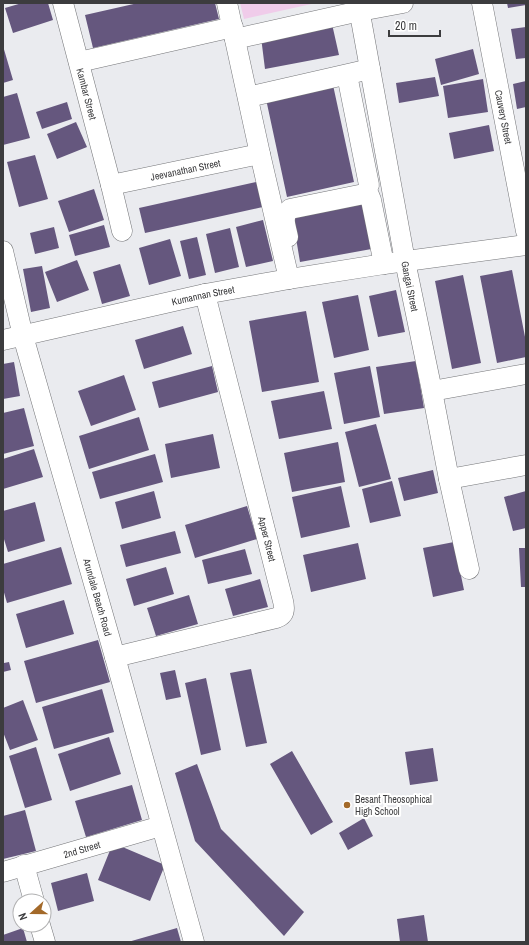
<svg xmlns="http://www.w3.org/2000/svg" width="529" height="945" font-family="'Archivo Narrow',sans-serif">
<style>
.green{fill:#f0ccea}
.building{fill:#65577e}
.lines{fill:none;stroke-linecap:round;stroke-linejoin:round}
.minor-casing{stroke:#757679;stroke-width:21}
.minor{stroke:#fff;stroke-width:20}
.poi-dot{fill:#a36929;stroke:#fff;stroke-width:1.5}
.labels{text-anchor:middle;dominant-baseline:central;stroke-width:4;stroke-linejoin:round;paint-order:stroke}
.street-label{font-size:10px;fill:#3c3c3e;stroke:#fff}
.poi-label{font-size:10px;fill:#3c3c3e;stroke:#fff;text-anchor:start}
</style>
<rect width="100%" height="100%" fill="#eaebef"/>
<path class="green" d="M240 3H316L244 19Z"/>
<path class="building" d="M22 3H48L53 20 13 33 5 8Z
M138 3H215L219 19 93 48 85 15Z
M507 3H526V5L508 8Z
M332 24 339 55 265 69 261 37Z
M526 27V58L516 59 511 29Z
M3 46 13 80 3 83Z
M473 49 479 74 441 85 435 59Z
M435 77 439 96 399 103 396 83Z
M483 79 488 112 448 118 443 86Z
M526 81V107L517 109 513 84Z
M333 85 354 182 287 197 266 99Z
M17 93 30 138 3 145V97Z
M67 102 72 119 42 129 36 112Z
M76 122 87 147 57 159 47 134Z
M489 125 494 151 454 159 449 133Z
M35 155 48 199 19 207 7 162Z
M261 181 267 206 145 233 139 208Z
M94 189 104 220 69 232 58 201Z
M367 202 377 248 300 262 292 214Z
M263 220 273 261 246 267 236 227Z
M104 225 110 247 75 256 69 235Z
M54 227 59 248 35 254 30 233Z
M230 228 239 267 215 273 206 234Z
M197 237 206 275 189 279 180 241Z
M170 239 181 276 149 285 139 248Z
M77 260 89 290 57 302 45 272Z
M120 264 130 296 102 304 93 272Z
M42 266 50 308 31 312 23 269Z
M512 270 526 342V357L497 363 480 276Z
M463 275 481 363 452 369 435 281Z
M396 290 405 332 378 337 369 296Z
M358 295 369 350 334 358 322 302Z
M306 311 319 382 262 392 249 321Z
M183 326 192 354 144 369 135 340Z
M416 361 424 408 384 414 376 367Z
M14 362 20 396 3 399V364Z
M212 366 218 392 159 408 152 382Z
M370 366 380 417 344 424 334 373Z
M124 375 136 410 91 426 78 391Z
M324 391 332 429 279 439 271 401Z
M24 408 34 446 3 454V413Z
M139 417 149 450 89 469 79 436Z
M376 424 391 479 359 487 345 432Z
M213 434 220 468 171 478 165 444Z
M338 442 345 482 292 492 284 453Z
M34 449 43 477 3 489V459Z
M155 454 163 482 100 499 92 472Z
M433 470 438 493 404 501 398 478Z
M392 481 401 516 370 523 362 489Z
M341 486 350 527 301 538 292 497Z
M154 491 161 518 122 529 115 502Z
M526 491V528L513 531 504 497Z
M35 502 45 541 8 552 3 536V511Z
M247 506 257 539 195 558 185 525Z
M175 531 181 553 126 567 120 545Z
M454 542 464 590 433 597 423 548Z
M358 543 366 579 311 592 303 555Z
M61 547 72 584 7 603 3 589V564Z
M519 548H526V587H521Z
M245 549 252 574 208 584 202 560Z
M166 567 174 594 134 606 126 579Z
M260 579 268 607 233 616 225 589Z
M189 595 198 624 156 636 147 608Z
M64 600 74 634 26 648 16 614Z
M98 640 110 682 36 703 24 661Z
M3 660 4 663 9 662 11 670 3 672Z
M251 669 267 743 246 747 230 673Z
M175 670 181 697 166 700 160 673Z
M206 678 221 750 201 755 185 683Z
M102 689 114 732 54 749 42 707Z
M23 700 38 740 10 750 3 732V708Z
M109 737 121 774 70 791 58 754Z
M36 747 52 800 25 808 9 756Z
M433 748 438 781 410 785 405 752Z
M292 751 333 822 311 835 270 764Z
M197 764 221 829 304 912 284 936 195 841 175 773Z
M132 785 142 820 86 837 75 801Z
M25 810 36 851 3 859V816Z
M364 818 373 836 348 850 339 833Z
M113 843 165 865 150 901 98 880Z
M87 873 94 901 58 911 51 883Z
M424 915 428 942H400L397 919Z
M23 928 27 942H3V935Z
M177 928 181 942H128Z"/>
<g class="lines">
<defs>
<g id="minor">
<path id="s1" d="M63 3 111 185 122 231"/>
<path d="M227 3 260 154 289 279"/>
<path id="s2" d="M358 3 405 261 432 391 449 479 469 569"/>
<path id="s3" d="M482 3 526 231"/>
<path d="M235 39 360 11 403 3"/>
<path d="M79 62 233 27"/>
<path d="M347 75 369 185"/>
<path d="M248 97 370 69"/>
<path id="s4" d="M111 185 260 154"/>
<path d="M288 237C286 226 281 217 290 209L364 194 369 195 371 200 384 264"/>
<path id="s5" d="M3 251 23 336 115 657 194 942"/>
<path id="s6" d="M3 340 205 294 289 279 384 264 526 245"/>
<path d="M432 391 526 374"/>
<path d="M449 479 526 465"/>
<path d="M115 657 276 618C285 615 285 609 283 601L205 294"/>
<path d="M24 865 34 901"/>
<path id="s7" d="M3 872 161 826"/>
<path d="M40 925 45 942"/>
</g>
</defs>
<use href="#minor" class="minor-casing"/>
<use href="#minor" class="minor"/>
</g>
<circle class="poi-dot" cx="347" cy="805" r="4"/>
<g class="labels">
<g class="street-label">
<text stroke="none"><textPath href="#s1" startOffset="94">Kambar Street</textPath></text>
<text stroke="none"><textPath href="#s3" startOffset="116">Cauvery Street</textPath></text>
<text stroke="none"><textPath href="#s4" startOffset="76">Jeevanathan Street</textPath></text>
<text stroke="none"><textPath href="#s2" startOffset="288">Gangai Street</textPath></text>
<text stroke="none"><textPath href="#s6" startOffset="205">Kumannan Street</textPath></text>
<text transform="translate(267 539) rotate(76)">Apper Street</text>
<text stroke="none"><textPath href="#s5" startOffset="359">Arundale Beach Road</textPath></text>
<text stroke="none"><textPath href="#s7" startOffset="82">2nd Street</textPath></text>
</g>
<g class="poi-label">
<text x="355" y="799">Besant Theosophical<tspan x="355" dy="12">High School</tspan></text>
</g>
</g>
<rect width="529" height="945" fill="none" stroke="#3c3c3e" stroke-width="8"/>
<g transform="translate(32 913) rotate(249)"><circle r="19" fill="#ffffff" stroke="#b1b1b2"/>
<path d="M0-3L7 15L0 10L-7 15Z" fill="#a36929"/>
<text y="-6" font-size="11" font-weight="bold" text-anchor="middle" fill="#3c3c3e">N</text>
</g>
<path d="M389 30v6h51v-6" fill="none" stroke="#3c3c3e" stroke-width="2"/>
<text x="395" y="30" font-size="12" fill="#3c3c3e" stroke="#ffffff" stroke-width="3" paint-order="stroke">20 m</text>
</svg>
